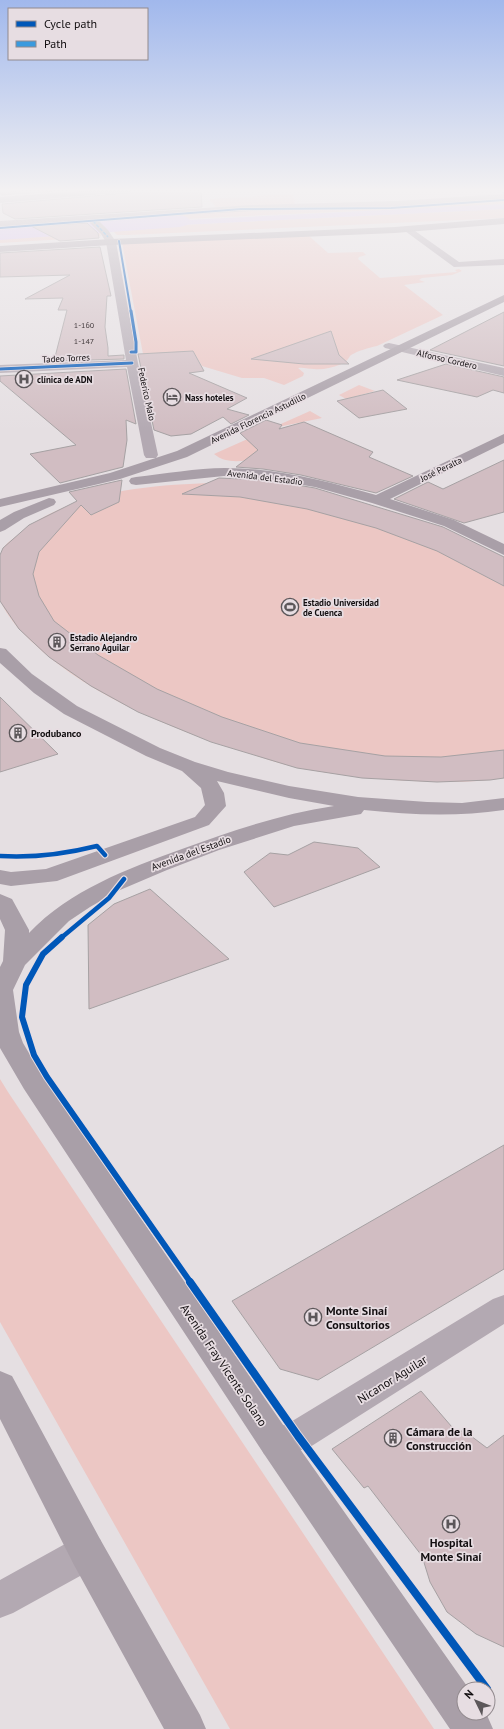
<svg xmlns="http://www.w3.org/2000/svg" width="504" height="1729" font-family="'PT Sans',sans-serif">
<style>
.green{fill:#ecc7c4}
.water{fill:#d7bef1}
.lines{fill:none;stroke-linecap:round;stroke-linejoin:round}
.river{fill:#d7bef1;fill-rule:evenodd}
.building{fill:#d1bdc2;stroke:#a6a1a3}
.street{fill:#b3a9b2;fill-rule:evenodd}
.secondary{fill:#a99fa8;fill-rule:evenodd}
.quiet{stroke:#3a9ade;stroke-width:1.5;stroke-dasharray:3.5 1.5;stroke-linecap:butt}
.cycleway-far4-casing{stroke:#e7dde2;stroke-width:3}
.cycleway-far3-casing{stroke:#e7dde2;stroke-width:4.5}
.cycleway-far2-casing{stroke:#e7dde2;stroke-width:7}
.cycleway-far1-casing{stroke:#e7dde2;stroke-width:8}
.cycleway-casing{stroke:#e7dde2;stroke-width:10}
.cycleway-far4{stroke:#0057b8;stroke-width:2}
.cycleway-far3{stroke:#0057b8;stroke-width:3}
.cycleway-far2{stroke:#0057b8;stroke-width:4.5}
.cycleway-far1{stroke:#0057b8;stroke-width:6}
.cycleway{stroke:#0057b8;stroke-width:8}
.labels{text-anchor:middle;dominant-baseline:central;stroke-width:3.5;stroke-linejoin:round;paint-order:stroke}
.number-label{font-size:8px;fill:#423a3c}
.far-street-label{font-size:9px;fill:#120e10;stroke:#e7dde2}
.far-poi-label{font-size:9px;font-weight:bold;fill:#120e10;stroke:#e7dde2;text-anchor:start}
.poi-label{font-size:10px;font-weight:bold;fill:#120e10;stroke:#e7dde2;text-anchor:start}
.street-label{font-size:10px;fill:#120e10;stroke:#e7dde2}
.near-poi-label{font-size:12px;font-weight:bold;fill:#120e10;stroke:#e7dde2;text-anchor:start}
.near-street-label{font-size:12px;fill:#120e10;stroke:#e7dde2}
</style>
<rect width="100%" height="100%" fill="#e5dfe2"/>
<path class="green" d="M293 194 295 204 216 207 209 199Z
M504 199V204C372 212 239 214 107 224L103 220 185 213 424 205Z
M504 209V218L127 235H117L112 230 159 226Z
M88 222 92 225 0 232V228Z
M99 232 101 236 98 237 0 243V238Z
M308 235 328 253 363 252 366 255 359 257 358 259 380 278 457 272 455 270 459 269 462 271 452 275 422 278 419 280 425 282 404 285 443 315 377 346C371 347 354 352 350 356 347 361 345 363 339 365 331 368 322 370 314 369 308 369 304 367 298 368L304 373 303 376 284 385 264 378H242L202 366 193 351 143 354 122 243Z
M359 385 375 391 346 399 339 395Z
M310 411 322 418 278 427 284 433 250 442 265 457C249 460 228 466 214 454Z
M213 483 504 557V778C474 783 442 782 412 781 374 779 337 775 299 768 283 765 267 759 251 754 171 730 78 692 20 630 15 625 1 606 0 599 0 592 0 584 0 578 0 569 0 556 3 549 6 543 13 539 18 535 69 491 149 485 213 483Z
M0 1079 8 1092 434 1729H230L0 1322Z"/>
<path class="water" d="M504 204V209L159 226 112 230 107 224Z
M92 225 99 232 0 238V232Z"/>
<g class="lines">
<path class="river" d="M180 215 187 217 191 221 187 225 180 227 0 240V228Z"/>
</g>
<path class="building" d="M28 190H70L1 195V193Z
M132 190H201L202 207 15 219 3 213 2 204 127 193Z
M87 223 98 233 99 238 60 241 31 226Z
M100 247 111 296H107L105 327 108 348V356L124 355V359L54 361 67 310H58L63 298 25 299 70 275 0 277V253Z
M504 312V366L430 350Z
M331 331 339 355 349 364H304L251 359Z
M193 351 204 371 189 373 247 398 227 409 249 415 231 424 223 417 191 434 171 436 154 430 138 354Z
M446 364 504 377V393L493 390 477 397 397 380Z
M126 369 136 424 126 420 127 440 123 467 60 483 30 454 76 445 0 381V376Z
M383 390 407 409 359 418 337 401Z
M266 420 282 425 279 429 304 422 373 452 369 457 413 476 376 493 301 475 263 469 236 467 258 450 240 433Z
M504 460V512L464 523 394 499 428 482 443 489Z
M219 478 267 480 315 488 443 527 504 557V586L437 551 376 528 307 509 240 497 182 494Z
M122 480 119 502 91 515 81 505 39 552 33 574 39 596 54 621 98 655 157 689 222 717 300 743 385 756 441 757 504 750V778L490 780 437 782 362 778 297 768 211 742 138 712 91 686 49 657 19 629 0 601V555L3 548 29 525 77 501 69 492Z
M0 697 58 754 0 772Z
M314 842 358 848 380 867 274 907 244 872 270 853 288 855Z
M150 889 229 959 89 1009 88 925 114 904Z
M504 1145V1269L318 1380 280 1369 232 1301Z
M421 1391 458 1434 463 1430 487 1448 504 1435V1647L476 1634 447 1612 430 1582 422 1556 368 1486 364 1488 332 1449Z"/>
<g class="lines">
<path class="street" d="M504 194V200L397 207 252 211 98 220 108 230 116 242 138 363 158 455 156 458H146L144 455 127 367 0 373V365L126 360 106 242 101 234 88 221 0 227V221L252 205 397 201Z
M408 226 459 262 504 259V265L454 267 405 231 403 229 405 227Z
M389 343 504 368V376L385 348 383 346 385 344Z
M504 1295V1324L310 1447 276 1459 264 1454 259 1443 264 1432 289 1423 493 1299Z
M87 1534 100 1539 105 1552 100 1565 13 1613 0 1618V1580L74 1539Z"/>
<path class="secondary" d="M93 190H131L127 192 0 203V197Z
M504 218V224L395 233 111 245 0 252V246L111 239 395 227Z
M504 295V302L187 457 120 479 0 507V499L110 473 177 451Z
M504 434V443L390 499 454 520 504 544V555L444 526 372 503 315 487 267 479 224 476 136 485 131 484 129 481 131 478 136 477C164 474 197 468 225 468 276 468 326 481 376 495Z
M49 498 54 499 56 502 54 505 24 518 5 530 0 532V520L14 512Z
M0 648 6 649 32 674 77 706 160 748 195 762 228 772 289 786 358 797 427 802 462 803 504 798V810C457 817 411 815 364 810L361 814 294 826 219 850 167 870 120 890 90 907 69 921 25 965 13 990 19 1032 23 1043 42 1075 288 1432 469 1689H464V1713H486L493 1729H450L264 1454 24 1089 0 1048V967L3 961 5 930 0 919V894L12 899 29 930V933C70 890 127 869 182 849 231 831 281 814 334 806L289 798 217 781 224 793 226 806 209 825 57 881 11 886 0 884V870L11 872 46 869 195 817 205 805 201 788 182 771 146 756 64 714 34 693 0 663Z
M0 1371 12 1376 100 1539 200 1715 206 1729H164L74 1565 0 1419Z"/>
<path class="quiet" d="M498 190 504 193
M93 221 108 237"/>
<defs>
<path id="cycleway-far4" d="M0 228 241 209 391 208 504 200
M119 241 131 312"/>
<path id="cycleway-far3" d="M131 311 136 342V352H131
M0 369 132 363"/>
<path id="cycleway-far2" d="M0 856C33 858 65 854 97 846L105 855
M61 938 109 898 124 879"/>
<path id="cycleway-far1" d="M62 937 43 954 26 985 22 1017 34 1055 47 1077 191 1283"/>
<path id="cycleway" d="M190 1282 298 1436 487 1689"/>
</defs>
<use href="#cycleway-far4" class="cycleway-far4-casing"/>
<use href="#cycleway-far3" class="cycleway-far3-casing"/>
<use href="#cycleway-far2" class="cycleway-far2-casing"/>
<use href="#cycleway-far1" class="cycleway-far1-casing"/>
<use href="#cycleway" class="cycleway-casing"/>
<use href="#cycleway-far4" class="cycleway-far4"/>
<use href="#cycleway-far3" class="cycleway-far3"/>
<use href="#cycleway-far2" class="cycleway-far2"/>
<use href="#cycleway-far1" class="cycleway-far1"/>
<use href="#cycleway" class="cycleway"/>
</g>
<linearGradient id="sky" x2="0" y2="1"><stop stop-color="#a1b8ec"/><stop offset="0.44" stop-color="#f3f1f2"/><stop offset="1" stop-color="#f3f1f2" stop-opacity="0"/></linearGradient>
<rect width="504" height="432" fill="url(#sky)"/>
<defs>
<symbol id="hospital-ring" viewBox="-11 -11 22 22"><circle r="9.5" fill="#e7dde2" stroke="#5c575a" stroke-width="1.5"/><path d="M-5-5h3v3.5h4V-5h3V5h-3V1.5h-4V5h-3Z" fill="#5c575a"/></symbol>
<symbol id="hotel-ring" viewBox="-11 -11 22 22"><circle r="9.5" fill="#e7dde2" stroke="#5c575a" stroke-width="1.5"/><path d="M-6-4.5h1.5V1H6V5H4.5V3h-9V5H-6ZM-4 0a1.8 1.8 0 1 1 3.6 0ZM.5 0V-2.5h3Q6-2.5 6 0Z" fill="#5c575a"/></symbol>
<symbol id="stadium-ring" viewBox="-11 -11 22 22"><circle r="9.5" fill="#e7dde2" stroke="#5c575a" stroke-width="1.5"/><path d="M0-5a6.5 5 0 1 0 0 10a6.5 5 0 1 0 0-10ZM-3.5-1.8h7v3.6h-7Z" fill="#5c575a"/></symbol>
<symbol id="building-ring" viewBox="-11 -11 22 22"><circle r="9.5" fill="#e7dde2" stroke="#5c575a" stroke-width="1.5"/><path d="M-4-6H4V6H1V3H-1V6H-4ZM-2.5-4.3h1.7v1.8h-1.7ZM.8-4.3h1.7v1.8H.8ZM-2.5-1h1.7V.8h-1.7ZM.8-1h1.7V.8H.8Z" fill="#5c575a"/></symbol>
</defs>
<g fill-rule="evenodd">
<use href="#hospital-ring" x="14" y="369" width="20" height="20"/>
<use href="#hotel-ring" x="162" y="387" width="20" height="20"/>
<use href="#stadium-ring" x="280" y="597" width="20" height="20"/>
<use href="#building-ring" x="47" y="632" width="20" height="20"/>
<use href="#building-ring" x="8" y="723" width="20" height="20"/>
<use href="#hospital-ring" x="303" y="1307" width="20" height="20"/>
<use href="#building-ring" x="383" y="1428" width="20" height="20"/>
<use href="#hospital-ring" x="441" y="1514" width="20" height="20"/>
</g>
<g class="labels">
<g class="number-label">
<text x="84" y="325">1-160</text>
<text x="84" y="341">1-147</text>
</g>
<g class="far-street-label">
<text transform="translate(66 358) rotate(-3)">Tadeo Torres</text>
<text transform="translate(447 359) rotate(13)">Alfonso Cordero</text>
<text transform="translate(147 394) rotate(78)">Federico Malo</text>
<text transform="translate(258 418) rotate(-26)">Avenida Florencia Astudillo</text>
<text transform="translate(441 469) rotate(-26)">José Peralta</text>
<text transform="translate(265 477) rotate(7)">Avenida del Estadio</text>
</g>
<g class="far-poi-label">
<text x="37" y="379">clínica de ADN</text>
<text x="185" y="397">Nass hoteles</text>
<text x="303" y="602">Estadio Universidad<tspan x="303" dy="10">de Cuenca</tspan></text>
<text x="70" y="637">Estadio Alejandro<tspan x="70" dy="10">Serrano Aguilar</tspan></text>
</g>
<g class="poi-label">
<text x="31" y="733">Produbanco</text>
</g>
<g class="street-label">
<text transform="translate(191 853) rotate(-20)">Avenida del Estadio</text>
</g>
<g class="near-poi-label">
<text x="326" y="1310">Monte Sinaí<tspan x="326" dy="14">Consultorios</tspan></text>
<text x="406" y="1431">Cámara de la<tspan x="406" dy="14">Construcción</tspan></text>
<text x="451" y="1542" text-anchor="middle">Hospital<tspan x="451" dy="14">Monte Sinaí</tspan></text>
</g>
<g class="near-street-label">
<text transform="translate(224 1365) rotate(56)">Avenida Fray Vicente Solano</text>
<text transform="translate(392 1379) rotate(-32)">Nicanor Aguilar</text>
</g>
</g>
<rect x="8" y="8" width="140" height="52" fill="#e7dde2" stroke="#928a8e"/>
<rect x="16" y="21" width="20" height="6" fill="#0057b8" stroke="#928a8e"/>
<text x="44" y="28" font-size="12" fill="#120e10">Cycle path</text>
<rect x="16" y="41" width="20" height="6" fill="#3a9ade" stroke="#928a8e"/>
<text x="44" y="48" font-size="12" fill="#120e10">Path</text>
<g transform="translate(476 1701) rotate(313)"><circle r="19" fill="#e7dde2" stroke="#928a8e"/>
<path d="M0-3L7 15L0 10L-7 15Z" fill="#5c575a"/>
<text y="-6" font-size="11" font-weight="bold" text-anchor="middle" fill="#120e10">N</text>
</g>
</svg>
